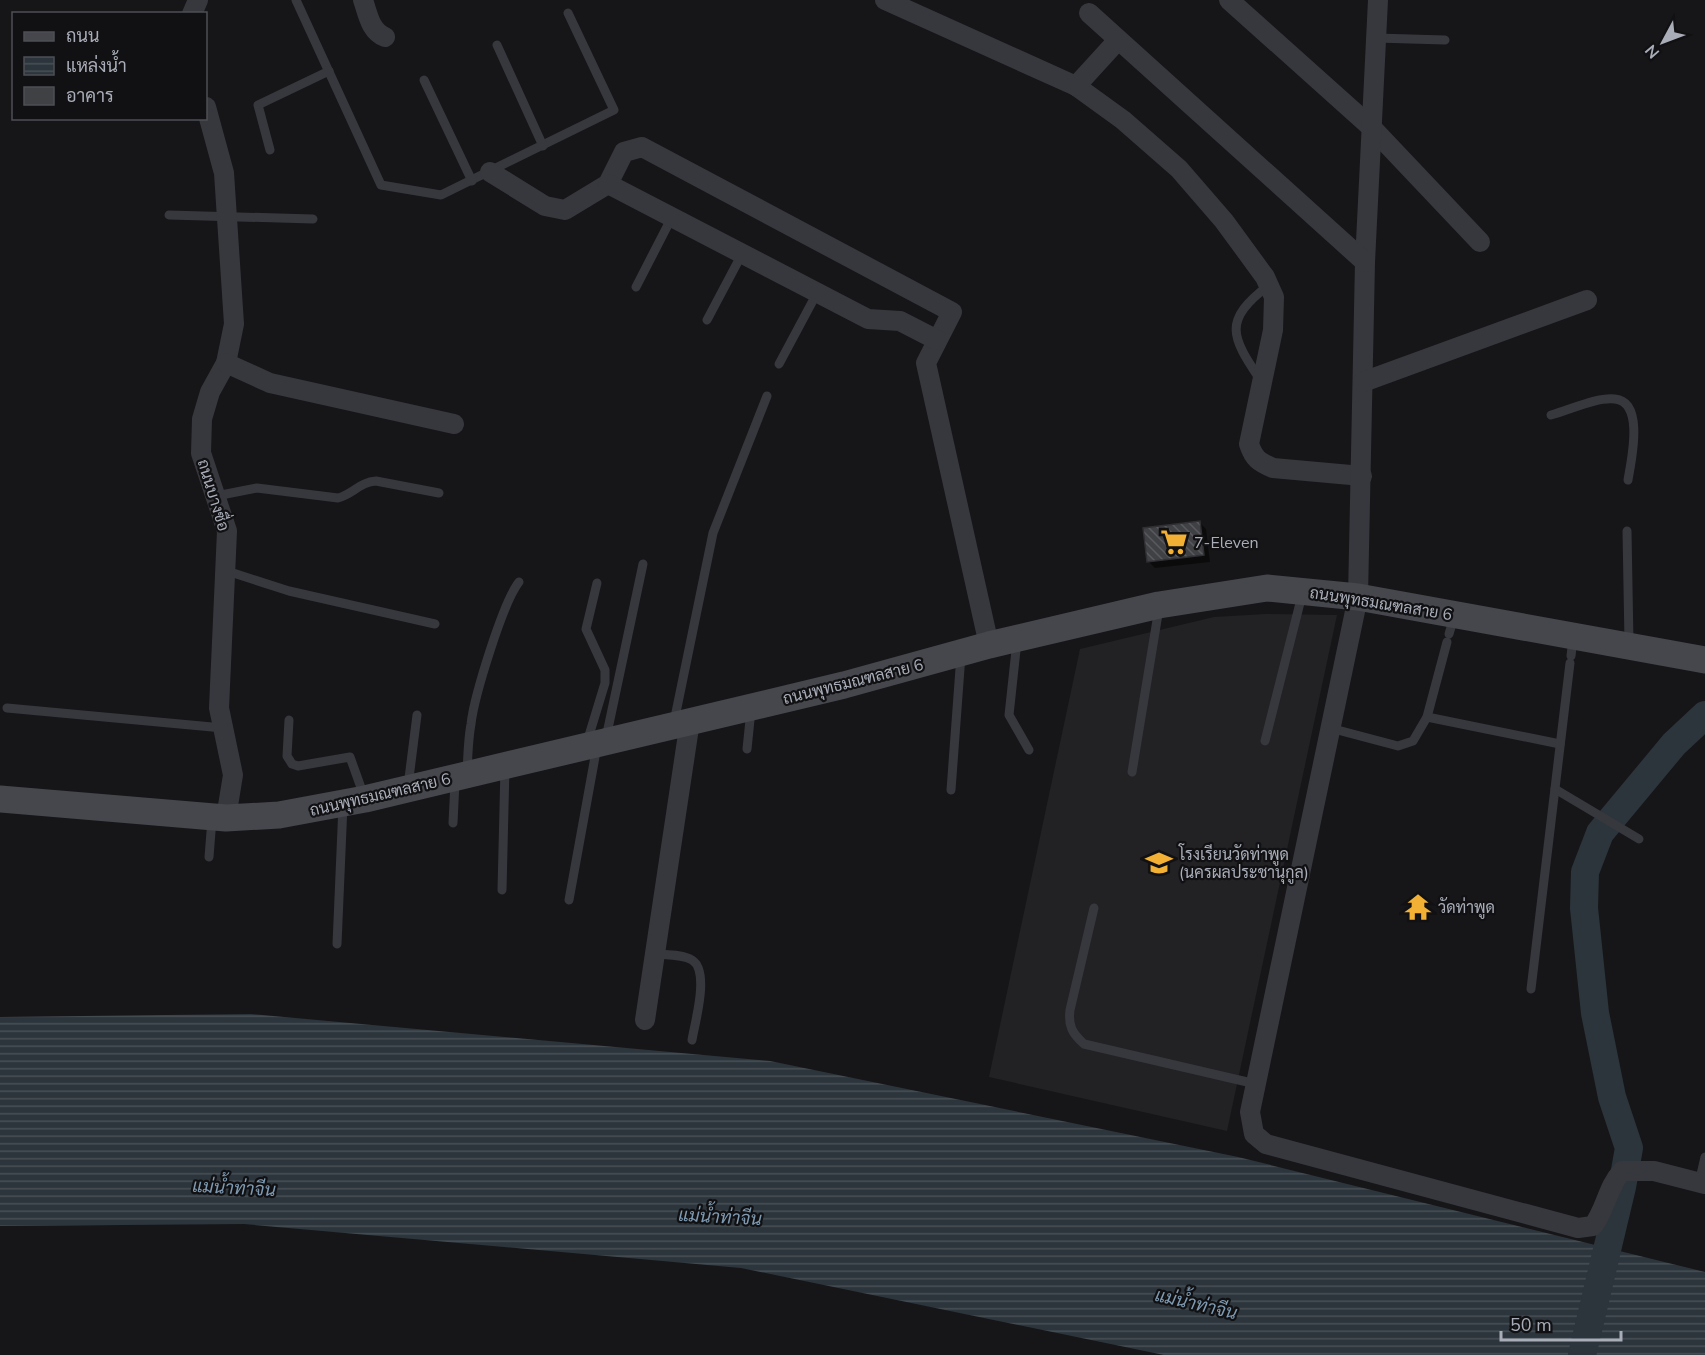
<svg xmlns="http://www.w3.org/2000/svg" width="1705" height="1355" viewBox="0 0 1705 1355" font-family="'Nunito Sans',Sarabun,sans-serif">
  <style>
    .built { fill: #222225 }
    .water { fill: url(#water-rules) }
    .shadow { fill: #0007 }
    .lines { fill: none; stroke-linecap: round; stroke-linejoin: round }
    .river { stroke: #2c353c; stroke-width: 28 }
    .building { fill: url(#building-back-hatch); stroke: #303034; stroke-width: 1.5 }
    .service { stroke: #37383d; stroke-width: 9 }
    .minor { stroke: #37383d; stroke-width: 20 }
    .secondary { stroke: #45474d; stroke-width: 27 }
    .labels { text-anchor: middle; stroke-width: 4.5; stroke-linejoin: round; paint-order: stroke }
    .street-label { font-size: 16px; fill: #a8adb8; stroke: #111113 }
    .poi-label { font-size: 16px; fill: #a8adb8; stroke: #111113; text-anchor: start }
    .water-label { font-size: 18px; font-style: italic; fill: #7f9bb3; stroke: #111113 }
  </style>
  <defs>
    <pattern id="water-rules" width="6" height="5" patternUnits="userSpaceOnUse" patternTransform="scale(1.5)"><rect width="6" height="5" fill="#2c353c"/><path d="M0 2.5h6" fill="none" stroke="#485056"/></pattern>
    <pattern id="building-back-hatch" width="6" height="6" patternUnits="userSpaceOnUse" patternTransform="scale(1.5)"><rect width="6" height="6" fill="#404145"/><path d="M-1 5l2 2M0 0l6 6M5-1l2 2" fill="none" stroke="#595a5e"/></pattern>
  </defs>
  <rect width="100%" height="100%" fill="#161618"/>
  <polygon class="built" points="1266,614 1337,615 1227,1131 989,1077 1080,649 1214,617"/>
  <polygon class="water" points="251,1014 770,1061 1238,1157 1705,1272 1705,1355 1164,1355 741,1268 244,1224 0,1226 0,1017"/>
  <polygon class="shadow" points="1200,523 1206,529 1210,562 1155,568 1149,562"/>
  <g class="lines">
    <polyline class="river" points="1582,1355 1622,1187 1629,1148 1612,1097 1595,1013 1584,908 1585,872 1600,833 1674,744 1705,715"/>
  </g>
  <polygon class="building" points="1200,521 1204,555 1147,562 1143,528"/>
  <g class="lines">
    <g class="service">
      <polyline points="296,0 381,185 441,195 614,110 568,13"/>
      <polyline points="1376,38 1445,40"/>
      <polyline points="497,45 543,146"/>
      <polyline points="424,80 472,181"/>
      <polyline points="270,150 258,105 329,71"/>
      <polyline points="169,215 313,219"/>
      <polyline points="636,287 672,217"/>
      <polyline points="707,320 742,254"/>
      <polyline points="779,364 817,293"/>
      <path d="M1261,381c-30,-45 -39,-60 8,-96"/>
      <path d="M1551,415c19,-5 45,-18 64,-16 30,3 16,62 13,81"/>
      <path d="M216,496l41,-8 81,10c15,-4 22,-16 38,-17l63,12"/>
      <polyline points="1627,531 1629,643"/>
      <polyline points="227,571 289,591 435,624"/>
      <polyline points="1449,634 1454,617"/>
      <polyline points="1017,641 1009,715 1029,750"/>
      <polyline points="1571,656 1573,638"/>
      <polyline points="7,708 223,728"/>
      <polyline points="1427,717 1560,744"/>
      <polyline points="289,720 287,756 292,764 298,766 350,757 364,796"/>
      <polyline points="674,722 713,533 767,396"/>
      <polyline points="1330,728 1398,746 1413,741 1427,717 1447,642"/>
      <polyline points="606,738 643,564"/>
      <polyline points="1265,741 1302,595"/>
      <polyline points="587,742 605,683 605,670 586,629 597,583"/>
      <polyline points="747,749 751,710"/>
      <path d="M467,771c1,-15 1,-31 4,-47 3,-27 32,-122 48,-142"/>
      <polyline points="1132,772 1159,608"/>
      <polyline points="408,786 417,715"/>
      <polyline points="1555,789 1639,839"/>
      <polyline points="951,790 961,655"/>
      <polyline points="453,823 455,782"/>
      <polyline points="209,857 212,819"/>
      <polyline points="502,890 505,767"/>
      <polyline points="569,900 597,746"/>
      <path d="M1094,908l-24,102c-2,16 2,23 14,34l172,40"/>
      <polyline points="337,944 343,805"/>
      <path d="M655,954c11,1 27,0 37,6 18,11 3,62 0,80"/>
      <polyline points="1531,989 1570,663"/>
      <polyline points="1699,1183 1705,1157"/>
    </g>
    <g class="minor">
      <path d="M363,0c5,14 7,31 22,37"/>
      <path d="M885,0l191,86 47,34 56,49 45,52 41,56 9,20 -1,33 -24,114c5,15 10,18 24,24l89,8"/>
      <polyline points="1229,0 1372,128 1480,242"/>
      <path d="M1378,0l-13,262 -7,335 -108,515 4,22 12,10 312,84 15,-2c13,-17 14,-38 29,-55h32l51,13"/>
      <polyline points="1089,13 1365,262"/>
      <polyline points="192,14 198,0"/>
      <polyline points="1076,86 1118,40"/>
      <polyline points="206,107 224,173 234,324 226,363 210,392 202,419 201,453 227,531 219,708 233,775 226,818"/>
      <polyline points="490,172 545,206 565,210 608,184 624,152 642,147 952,312 926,363 989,645"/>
      <polyline points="608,184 868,319 900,321 937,340"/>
      <polyline points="226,363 270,383 454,424"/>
      <polyline points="1363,382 1587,300"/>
      <polyline points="645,1020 690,721"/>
    </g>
    <polyline class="secondary" points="0,799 226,818 279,815 365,799 844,685 989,645 1159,605 1267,588 1358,597 1705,660"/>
  </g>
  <defs>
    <symbol id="supermarket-bare" viewBox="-9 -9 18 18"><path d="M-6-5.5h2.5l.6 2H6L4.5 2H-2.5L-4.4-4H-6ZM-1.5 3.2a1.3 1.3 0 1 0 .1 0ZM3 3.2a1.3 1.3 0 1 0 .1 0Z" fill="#f2b134" stroke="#111113" stroke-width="2.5" paint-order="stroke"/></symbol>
    <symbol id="school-bare" viewBox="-9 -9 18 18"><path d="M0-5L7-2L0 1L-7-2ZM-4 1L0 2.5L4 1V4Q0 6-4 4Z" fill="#f2b134" stroke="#111113" stroke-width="2.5" paint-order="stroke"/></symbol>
    <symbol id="temple-bare" viewBox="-9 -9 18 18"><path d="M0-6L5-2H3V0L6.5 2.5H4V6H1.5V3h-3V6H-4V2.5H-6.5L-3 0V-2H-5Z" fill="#f2b134" stroke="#111113" stroke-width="2.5" paint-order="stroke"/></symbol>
  </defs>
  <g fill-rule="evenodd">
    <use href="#supermarket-bare" x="1155" y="523" width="38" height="38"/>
    <use href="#school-bare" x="1140" y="844" width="38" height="38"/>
    <use href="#temple-bare" x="1399" y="888" width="38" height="38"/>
  </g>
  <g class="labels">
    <g class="street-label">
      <text transform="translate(214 495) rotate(73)" y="6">ถนนบางซื่อ</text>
      <text transform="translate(1381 603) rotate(9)" y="6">ถนนพุทธมณฑลสาย 6</text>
      <text transform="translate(853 681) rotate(-14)" y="6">ถนนพุทธมณฑลสาย 6</text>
      <text transform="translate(380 794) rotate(-13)" y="6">ถนนพุทธมณฑลสาย 6</text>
    </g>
    <g class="poi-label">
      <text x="1194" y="548">7-Eleven</text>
      <text x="1179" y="860">โรงเรียนวัดท่าพูด<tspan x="1179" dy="18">(นครผลประชานุกูล)</tspan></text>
      <text x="1438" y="913">วัดท่าพูด</text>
    </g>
    <g class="water-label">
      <text transform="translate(234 1188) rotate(3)" y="6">แม่น้ำท่าจีน</text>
      <text transform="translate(720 1217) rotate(3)" y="6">แม่น้ำท่าจีน</text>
      <text transform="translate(1196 1304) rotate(13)" y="6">แม่น้ำท่าจีน</text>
    </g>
  </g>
  <rect x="12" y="12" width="195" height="108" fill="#111113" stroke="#4d4f55" stroke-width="1.5"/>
  <rect x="24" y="32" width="30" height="9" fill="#45474d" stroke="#4d4f55" stroke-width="1.5"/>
  <text x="66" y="42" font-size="18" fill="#a8adb8">ถนน</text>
  <rect x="24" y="57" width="30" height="18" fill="url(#water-rules)" stroke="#4d4f55" stroke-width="1.5"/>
  <text x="66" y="72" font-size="18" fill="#a8adb8">แหล่งน้ำ</text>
  <rect x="24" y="87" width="30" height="18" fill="#404145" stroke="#4d4f55" stroke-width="1.5"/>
  <text x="66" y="102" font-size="18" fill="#a8adb8">อาคาร</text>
  <g transform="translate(1663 42) rotate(229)" stroke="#111113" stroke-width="4.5" paint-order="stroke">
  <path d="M0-4.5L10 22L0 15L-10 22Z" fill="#a8adb8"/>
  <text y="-9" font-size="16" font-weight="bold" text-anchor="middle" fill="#a8adb8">N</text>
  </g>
  <path d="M1501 1331v9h120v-9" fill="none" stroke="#a8adb8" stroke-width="3"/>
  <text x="1510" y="1331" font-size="18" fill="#a8adb8" stroke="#111113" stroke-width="4.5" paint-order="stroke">50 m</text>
</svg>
